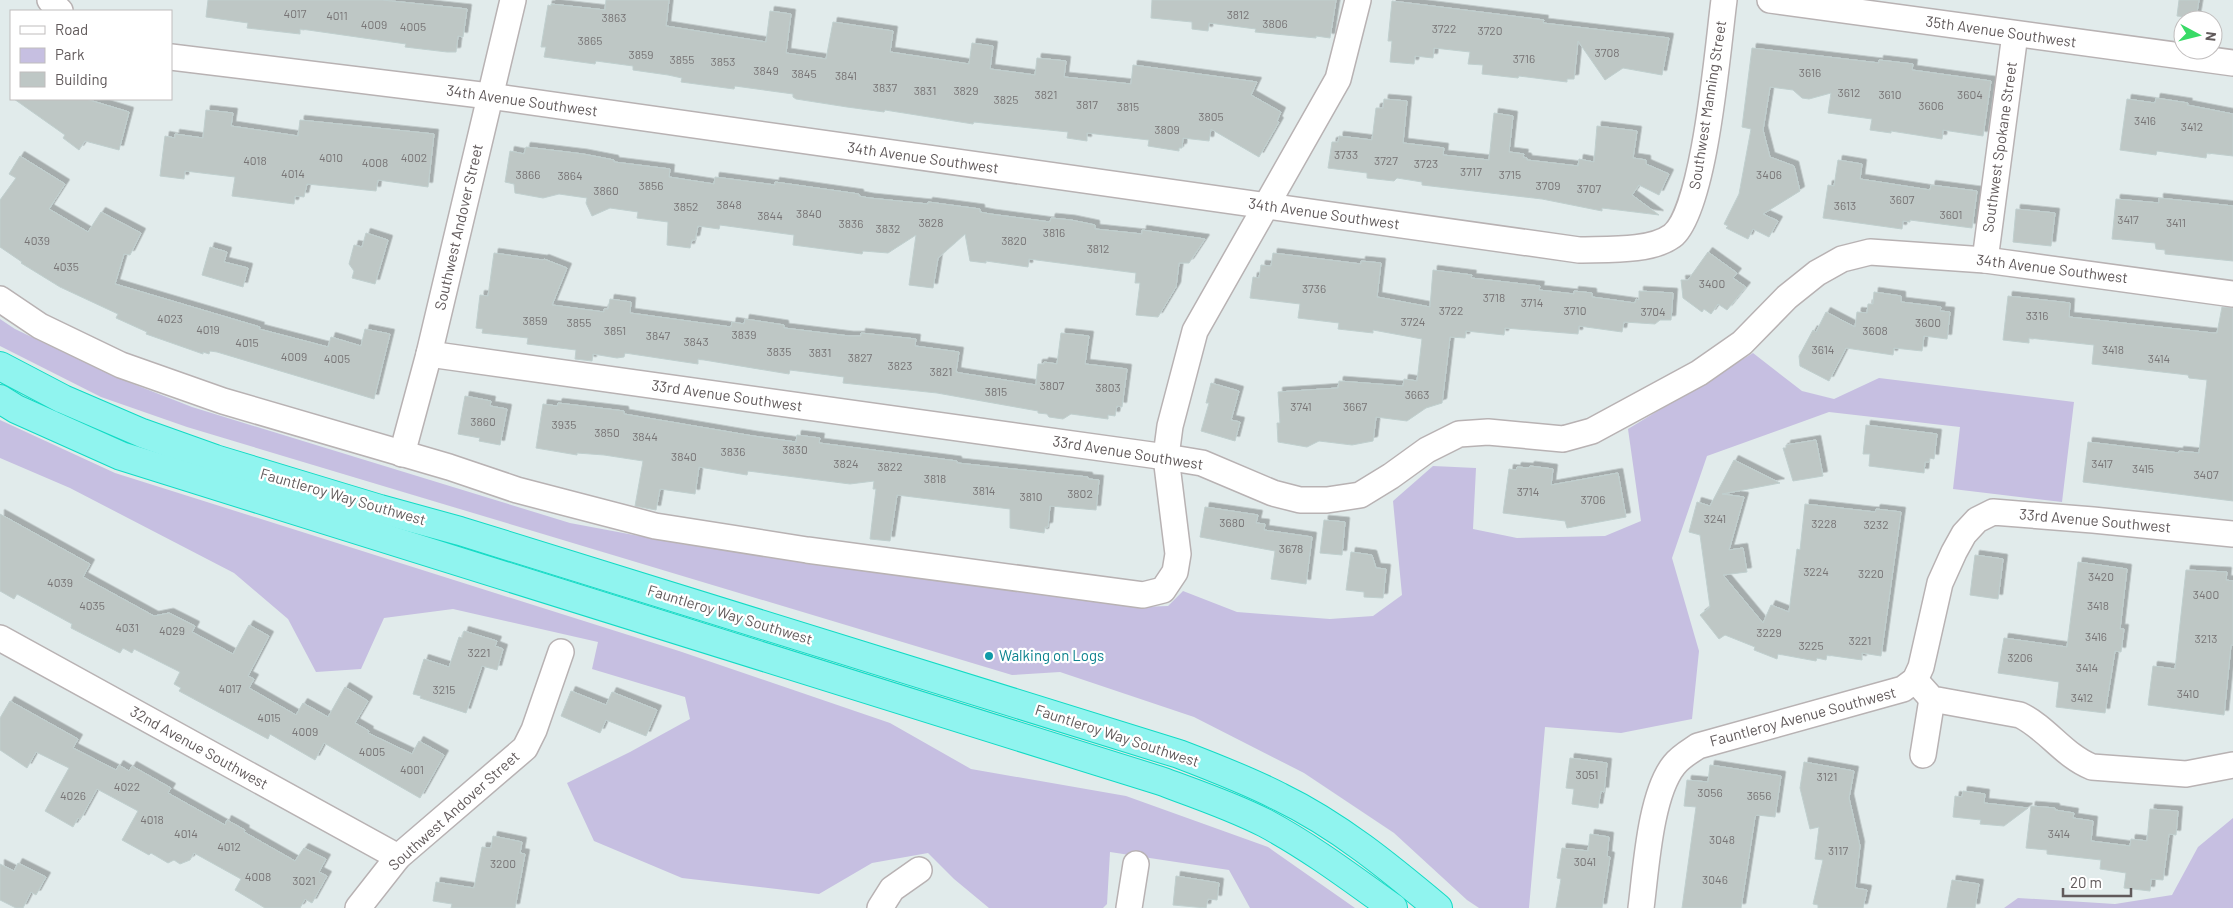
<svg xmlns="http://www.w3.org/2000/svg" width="2233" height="908" viewBox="0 0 2233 908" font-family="Barlow,sans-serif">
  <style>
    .green { fill: #c6bfe1 }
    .building { fill: #bec7c5; stroke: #c0cfce; filter: url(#shadow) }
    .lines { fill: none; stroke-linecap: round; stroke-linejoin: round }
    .minor-casing { stroke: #b8b2b3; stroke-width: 28 }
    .highway-casing { stroke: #12dbc5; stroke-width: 30 }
    .minor { stroke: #fff; stroke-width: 25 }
    .highway { stroke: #90f4ef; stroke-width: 28 }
    .culture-dot { fill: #0f9aa8; stroke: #fff; stroke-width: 2 }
    .labels { text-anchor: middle; stroke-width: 4.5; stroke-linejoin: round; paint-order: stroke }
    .number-label { font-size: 12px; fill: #787576 }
    .street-label { font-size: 15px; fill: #615a5b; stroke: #fff }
    .culture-label { font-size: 15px; fill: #0d838f; stroke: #fff; text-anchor: start }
  </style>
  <defs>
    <filter id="shadow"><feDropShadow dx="4.5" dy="-4.5" stdDeviation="0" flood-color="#0004"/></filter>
  </defs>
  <rect width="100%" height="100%" fill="#e1ebeb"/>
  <g class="green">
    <polygon points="0,319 15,329 113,376 192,407 570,523 682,544 1140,607 1168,606 1183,591 1237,612 1330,619 1373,616 1402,595 1393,501 1433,466 1476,468 1473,529 1517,538 1605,536 1641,521 1628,429 1753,353 1802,391 1834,399 1879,378 2074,402 2062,502 1953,489 1960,427 1829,412 1707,456 1672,558 1699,651 1692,719 1621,733 1545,727 1529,908 1479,908 1467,900 1394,833 1304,773 1194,717 1060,672 1012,675 187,427 101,397 4,348 0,346"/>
    <polygon points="0,420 115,473 679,651 890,723 971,769 1126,796 1268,847 1355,908 1250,908 1229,870 1110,852 1107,904 1103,908 989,908 954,879 928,853 872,863 819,894 682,878 594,841 567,783 630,752 690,719 685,697 592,669 598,642 453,609 384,618 361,669 316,672 288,619 234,573 70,488 0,458"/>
    <polygon points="2233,818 2233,908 2004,908 2018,898 2115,904 2172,895 2198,847"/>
  </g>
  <g class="building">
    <polygon points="208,0 382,0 467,9 463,37 458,36 456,52 447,52 405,47 406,44 308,30 300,29 300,34 247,28 248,23 206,17"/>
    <polygon points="606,0 669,0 666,26 766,42 770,11 791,14 786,53 826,59 833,22 893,31 890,52 969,64 972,43 993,46 990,69 1035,75 1037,58 1066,61 1064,77 1131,84 1133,65 1257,82 1251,95 1281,112 1277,121 1279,122 1259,157 1211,129 1209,141 1183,138 1182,148 1179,148 1179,151 1148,146 1149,140 1087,133 1087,141 1067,138 1068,132 974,122 973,124 885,110 884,112 847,107 796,99 793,97 793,94 735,86 734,89 681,82 682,78 668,75 633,70 633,66 596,61 595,64 544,57 546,47 541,47 548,5 551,6 551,4 605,10"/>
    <polygon points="1152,0 1336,0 1330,38 1316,36 1316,38 1255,32 1256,29 1209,23 1208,31 1192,29 1192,22 1151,18"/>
    <polygon points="2179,0 2199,0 2196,18 2177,16"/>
    <polygon points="1392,1 1544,20 1543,23 1669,38 1662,75 1623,68 1605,80 1578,41 1574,79 1567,79 1567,82 1519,76 1518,78 1482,74 1483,65 1468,64 1470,52 1434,48 1433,58 1415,56 1414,64 1390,62 1392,41 1388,41"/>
    <polygon points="1752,48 1879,63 1879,60 1913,64 1912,70 1991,81 1983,136 1943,130 1942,139 1891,131 1891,133 1870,130 1872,119 1828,113 1831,93 1809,99 1802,98 1793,90 1770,87 1763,130 1770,157 1794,166 1800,191 1763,214 1778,221 1769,237 1753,229 1748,239 1726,228 1728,226 1724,224 1739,194 1751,129 1742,127"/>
    <polygon points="2156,98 2188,103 2187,105 2233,114 2233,156 2207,153 2206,158 2157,151 2156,155 2120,150 2127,99 2155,103"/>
    <polygon points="14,99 86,99 129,112 119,150 85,141 79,150 63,138 65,135"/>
    <polygon points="1384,99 1407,101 1403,143 1444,148 1443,155 1489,160 1494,113 1513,116 1509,152 1524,154 1523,157 1527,158 1527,160 1578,166 1579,159 1594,162 1597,126 1637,131 1633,158 1646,160 1646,164 1669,174 1659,195 1639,185 1632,195 1659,215 1602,208 1602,211 1542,199 1422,185 1422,182 1397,178 1394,181 1367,178 1367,173 1328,168 1332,142 1338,142 1339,136 1372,140 1376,108 1383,108"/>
    <polygon points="206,110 233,113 231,126 298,136 300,120 434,134 428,187 378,180 376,191 307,184 304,197 295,196 294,204 232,196 235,177 185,171 184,179 160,176 165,136 175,138 175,134 203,138"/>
    <polygon points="526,147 583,154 614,160 614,162 670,169 669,177 714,184 715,177 775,185 775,182 859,194 859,196 869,198 918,203 928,204 928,202 980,209 980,212 990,214 1050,222 1051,218 1071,220 1095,225 1095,229 1142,234 1142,230 1205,239 1189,263 1179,263 1176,287 1158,317 1136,315 1140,283 1135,283 1136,273 1029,259 1028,267 986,261 986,263 970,261 965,234 938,258 933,288 909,285 916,235 888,253 863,251 862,254 793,245 794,235 720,225 719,229 698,226 695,240 692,240 690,248 667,245 668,222 637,218 638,212 610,208 592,216 586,203 587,198 559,194 543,198 515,193 514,184 505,182 510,151 524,154"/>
    <polygon points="20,156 65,184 49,209 88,232 101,212 141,233 130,255 124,254 115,284 260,327 259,329 328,347 331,337 361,346 365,329 390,334 374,399 217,352 210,351 209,354 203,352 203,354 146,334 147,332 116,318 118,314 60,287 21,263 22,262 0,247 0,200 16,178 9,174"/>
    <polygon points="1838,160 1862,164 1860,179 1930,190 1931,185 1977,191 1972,228 1910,220 1910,222 1903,221 1902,229 1823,218 1828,185 1834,186"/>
    <polygon points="2159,198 2233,206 2233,261 2165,254 2165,250 2156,249 2155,243 2112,239 2116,199 2159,203"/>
    <polygon points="2016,209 2055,213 2051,246 2013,242"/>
    <polygon points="366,233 388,240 375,284 352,278 354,271 349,264 354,245 362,247"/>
    <polygon points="210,247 227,252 224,262 248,268 243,287 202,275"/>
    <polygon points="1708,252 1737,273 1733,278 1746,287 1727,310 1718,304 1711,314 1704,309 1702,312 1683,298 1681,280 1688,280"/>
    <polygon points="494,253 543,260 544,259 567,268 552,305 604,312 604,309 608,309 610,299 631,302 630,313 731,327 732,322 744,324 745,319 784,325 784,328 849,336 861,336 861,333 916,339 915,346 959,352 956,372 960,373 1036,385 1038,364 1044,364 1044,362 1057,364 1061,333 1089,336 1085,364 1127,369 1122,407 1117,406 1115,416 1108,415 1108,419 1071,414 1063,419 1049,417 1047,414 1038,413 1038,411 937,393 843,383 844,377 790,370 789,374 698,359 698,364 625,353 624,357 617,358 593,354 592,361 575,359 576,350 527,344 528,338 482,333 483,329 476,328 480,295 488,296"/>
    <polygon points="1273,253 1361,264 1361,261 1381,263 1377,297 1430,307 1433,270 1472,275 1471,278 1540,286 1539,290 1574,294 1574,291 1592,293 1592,297 1635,303 1636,299 1639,300 1639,291 1673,293 1671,320 1660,320 1655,324 1624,322 1622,332 1579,326 1578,334 1505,328 1504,335 1466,331 1465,338 1450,337 1442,403 1426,408 1407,421 1376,417 1373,441 1352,445 1319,441 1307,447 1278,442 1277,423 1280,423 1278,392 1338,388 1339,381 1403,386 1404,379 1417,381 1422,339 1373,330 1373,333 1338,329 1339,323 1298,318 1300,304 1250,298 1253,277 1259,278 1261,265 1271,266"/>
    <polygon points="1874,292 1901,296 1901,302 1941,307 1940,311 1950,312 1947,339 1924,336 1922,351 1894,348 1893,355 1846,348 1829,381 1800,366 1799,356 1813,330 1816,332 1826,312 1855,327 1857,312 1867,313 1868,304 1873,304"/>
    <polygon points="2008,296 2070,303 2069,317 2213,333 2217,333 2222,307 2233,308 2233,501 2083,482 2088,442 2179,453 2179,451 2199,453 2207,380 2189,378 2188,375 2092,364 2094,345 2029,338 2029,343 2003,340"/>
    <polygon points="1211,383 1239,391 1231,420 1240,422 1235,441 1201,431 1209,403 1206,403"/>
    <polygon points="465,396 491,401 490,406 507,409 500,445 479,441 480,438 458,434"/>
    <polygon points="558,403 624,411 624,414 753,436 796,442 797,435 820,438 819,443 957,461 957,463 1088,477 1088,479 1099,480 1096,510 1050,506 1048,527 1045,527 1044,533 1010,528 1010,509 897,495 890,541 870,539 876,489 873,489 874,481 850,484 748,471 747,475 699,467 695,494 660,489 656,510 635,506 643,461 604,455 577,453 577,455 536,448 543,404 557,406"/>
    <polygon points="1866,425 1937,434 1934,459 1930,458 1929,462 1925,462 1924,473 1869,466 1870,454 1863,454"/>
    <polygon points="1816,440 1823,476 1793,481 1783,448 1786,448 1786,445"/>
    <polygon points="1734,460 1780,483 1722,494 1744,497 1729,550 1743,548 1747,572 1723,575 1763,623 1771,605 1789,612 1797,549 1800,550 1805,504 1875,512 1876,509 1901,512 1881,656 1862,653 1862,660 1827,655 1826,660 1817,658 1816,661 1778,654 1777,659 1754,650 1755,647 1725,635 1719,639 1700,615 1710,607 1700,535 1689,532 1697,502 1710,506"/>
    <polygon points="1530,466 1553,469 1551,485 1618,473 1626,517 1567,528 1565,521 1503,513 1509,469 1516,470 1517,467 1529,468"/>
    <polygon points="1205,507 1258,515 1256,523 1265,524 1264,530 1312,537 1306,584 1271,579 1275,551 1200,537"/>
    <polygon points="0,514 90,564 83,577 154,616 169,613 195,626 192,632 233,654 249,625 269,636 248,676 254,679 249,688 296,715 303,703 328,717 345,687 368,701 355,723 369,731 368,733 412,754 419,741 444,755 420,798 324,743 315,760 270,734 268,739 179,691 181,688 174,684 180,672 134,649 132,653 123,648 120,653 71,628 72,624 17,594 14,599 0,591"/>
    <polygon points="1324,520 1345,522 1342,555 1320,553"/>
    <polygon points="1351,552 1372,555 1376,568 1386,569 1383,598 1364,597 1364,592 1346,590"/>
    <polygon points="1975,555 2003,559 1998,599 1970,595"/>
    <polygon points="2078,562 2127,569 2120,629 2124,629 2121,652 2115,651 2105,713 2056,707 2059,682 1998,673 2004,638 2067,647"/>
    <polygon points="2186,570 2227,572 2226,580 2233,581 2233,645 2231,645 2224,715 2148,705 2153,666 2175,669"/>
    <polygon points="464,631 497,641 495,646 503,649 497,670 482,666 466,713 420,698 421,696 413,694 424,659 449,667 459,637 462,638"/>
    <polygon points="571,691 606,705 612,692 657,710 646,736 606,720 600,733 561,716"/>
    <polygon points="10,701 78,739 73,748 116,770 119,765 129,771 132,766 171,788 168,793 225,825 227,820 245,830 244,832 295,861 304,848 326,859 319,872 327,876 312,903 305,899 300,908 265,908 235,890 241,879 194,853 190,860 180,864 174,860 168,863 151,853 149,855 122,840 138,811 97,789 80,820 78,818 73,827 45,811 69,768 36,752 27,768 0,750 0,718"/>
    <polygon points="1570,758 1607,763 1604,792 1601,791 1598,808 1572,804 1574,789 1566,788"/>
    <polygon points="1804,762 1854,771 1849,798 1860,846 1855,888 1867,890 1863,908 1818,908 1818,905 1813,904 1823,860 1815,859 1819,827 1810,829 1800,788"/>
    <polygon points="1710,765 1781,776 1775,817 1757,815 1755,817 1741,908 1682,908 1696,807 1684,806 1687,780 1708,782"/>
    <polygon points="1963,791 1985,794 1984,803 2028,808 2004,826 1980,824 1981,820 1953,817 1955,796 1962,797"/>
    <polygon points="2031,806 2055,808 2055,810 2074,813 2073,818 2093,821 2091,841 2130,846 2131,839 2147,841 2150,809 2178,811 2176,835 2169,834 2163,880 2151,879 2150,891 2124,888 2126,873 2100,869 2101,860 2047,854 2047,850 2026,848"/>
    <polygon points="1590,834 1609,837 1607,856 1610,857 1602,908 1556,908 1561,879 1557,878 1562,848 1588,851"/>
    <polygon points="493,836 522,842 520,853 525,854 515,908 451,908 452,904 433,901 436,882 474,888 482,847 491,848"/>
    <polygon points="18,863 46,877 36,895 31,892 23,908 16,908 0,900 0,864 14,871"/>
    <polygon points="1176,876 1219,883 1217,900 1208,899 1206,908 1173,905"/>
    <polygon points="1952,880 1979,884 1975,908 1947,908"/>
  </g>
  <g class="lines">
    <defs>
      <g id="minor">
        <polyline points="50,0 60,11"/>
        <polyline points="1770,0 2233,63"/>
        <path d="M171,57l318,39 1090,154c27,-1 71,2 93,-14 33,-25 46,-191 52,-236"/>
        <polyline points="1985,260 2015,34"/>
        <polyline points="0,299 40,326 121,365 223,401 449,467 517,490 655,526 807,550 1143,595 1163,590 1175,572 1178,554 1166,457 1168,441 1170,426 1195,331 1338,79 1358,0"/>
        <polyline points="429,354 1166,457 1202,463 1273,493 1300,500 1327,500 1360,495 1391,476 1427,450 1459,434 1488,432 1563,439 1592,431 1699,373 1742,343 1787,297 1817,273 1842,259 1870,252 1985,260 2233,294"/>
        <polyline points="402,454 429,354 513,0"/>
        <polyline points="0,638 398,857"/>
        <path d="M1915,680l17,19 88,16c27,13 44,41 72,52l94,7 47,-9"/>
        <polyline points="1923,755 1932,699"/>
        <polyline points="358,908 398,857 525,748 534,730 561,652"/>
        <polyline points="880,908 892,889 919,870"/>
        <polyline points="1129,908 1136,864"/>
        <path d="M1641,908c5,-38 9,-113 33,-143 6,-8 15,-13 24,-19l205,-57 12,-9 6,-13 19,-84 14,-31 10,-18 13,-14 16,-8 100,8 140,14"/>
      </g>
      <g id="highway">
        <path d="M0,366l63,33 79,34 73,26 165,50 80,22 719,223c34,13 68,26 101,43 58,28 109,70 158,111"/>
        <path d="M0,399l16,10 105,47 1040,325c35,13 71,25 104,42 45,24 86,55 128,85"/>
      </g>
    </defs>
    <use href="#minor" class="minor-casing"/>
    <use href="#highway" class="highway-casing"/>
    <use href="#minor" class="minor"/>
    <use href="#highway" class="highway"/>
  </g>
  <circle class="culture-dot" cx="989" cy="656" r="5"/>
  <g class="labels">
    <g class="number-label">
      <text x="295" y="18">4017</text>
      <text x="1238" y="19">3812</text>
      <text x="337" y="20">4011</text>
      <text x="614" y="22">3863</text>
      <text x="1275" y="28">3806</text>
      <text x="374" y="29">4009</text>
      <text x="413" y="31">4005</text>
      <text x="1444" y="33">3722</text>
      <text x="1490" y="35">3720</text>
      <text x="590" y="45">3865</text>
      <text x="1607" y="57">3708</text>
      <text x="641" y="59">3859</text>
      <text x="1524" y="63">3716</text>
      <text x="682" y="64">3855</text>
      <text x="723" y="66">3853</text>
      <text x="766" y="75">3849</text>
      <text x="1810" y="77">3616</text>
      <text x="804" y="78">3845</text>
      <text x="846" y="80">3841</text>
      <text x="885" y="92">3837</text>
      <text x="925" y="95">3831</text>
      <text x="966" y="95">3829</text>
      <text x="1849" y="97">3612</text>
      <text x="1046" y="99">3821</text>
      <text x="1890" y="99">3610</text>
      <text x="1970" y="99">3604</text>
      <text x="1006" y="104">3825</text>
      <text x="1087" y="109">3817</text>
      <text x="1931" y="110">3606</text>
      <text x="1128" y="111">3815</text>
      <text x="1211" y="121">3805</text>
      <text x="2145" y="125">3416</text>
      <text x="2192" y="131">3412</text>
      <text x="1167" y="134">3809</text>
      <text x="1346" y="159">3733</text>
      <text x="331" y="162">4010</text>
      <text x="414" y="162">4002</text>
      <text x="255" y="165">4018</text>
      <text x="1386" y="165">3727</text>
      <text x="375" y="167">4008</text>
      <text x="1426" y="168">3723</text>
      <text x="1471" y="176">3717</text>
      <text x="293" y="178">4014</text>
      <text x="528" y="179">3866</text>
      <text x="1510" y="179">3715</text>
      <text x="1769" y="179">3406</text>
      <text x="570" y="180">3864</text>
      <text x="651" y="190">3856</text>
      <text x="1548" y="190">3709</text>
      <text x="1589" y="193">3707</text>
      <text x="606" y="195">3860</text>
      <text x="1902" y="204">3607</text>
      <text x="729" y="209">3848</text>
      <text x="1845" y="210">3613</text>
      <text x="686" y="211">3852</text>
      <text x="809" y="218">3840</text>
      <text x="1951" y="219">3601</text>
      <text x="770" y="220">3844</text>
      <text x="2128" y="224">3417</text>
      <text x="931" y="227">3828</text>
      <text x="2176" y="227">3411</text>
      <text x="851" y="228">3836</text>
      <text x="888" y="233">3832</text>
      <text x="1054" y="237">3816</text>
      <text x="37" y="245">4039</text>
      <text x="1014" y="245">3820</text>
      <text x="1098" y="253">3812</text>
      <text x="66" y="271">4035</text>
      <text x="1712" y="288">3400</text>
      <text x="1314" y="293">3736</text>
      <text x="1494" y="302">3718</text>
      <text x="1532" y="307">3714</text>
      <text x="1451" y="315">3722</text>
      <text x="1575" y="315">3710</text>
      <text x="1653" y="316">3704</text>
      <text x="2037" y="320">3316</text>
      <text x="170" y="323">4023</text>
      <text x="535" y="325">3859</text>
      <text x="1413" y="326">3724</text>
      <text x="579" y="327">3855</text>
      <text x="1928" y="327">3600</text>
      <text x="208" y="334">4019</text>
      <text x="615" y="335">3851</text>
      <text x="1875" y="335">3608</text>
      <text x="744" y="339">3839</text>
      <text x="658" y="340">3847</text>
      <text x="696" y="346">3843</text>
      <text x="247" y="347">4015</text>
      <text x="1823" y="354">3614</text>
      <text x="2113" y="354">3418</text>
      <text x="779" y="356">3835</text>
      <text x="820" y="357">3831</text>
      <text x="294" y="361">4009</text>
      <text x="860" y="362">3827</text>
      <text x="337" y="363">4005</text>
      <text x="2159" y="363">3414</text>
      <text x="900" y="370">3823</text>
      <text x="941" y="376">3821</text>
      <text x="1052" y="390">3807</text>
      <text x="1108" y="392">3803</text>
      <text x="996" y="396">3815</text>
      <text x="1417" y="399">3663</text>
      <text x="1301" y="411">3741</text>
      <text x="1355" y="411">3667</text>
      <text x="483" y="426">3860</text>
      <text x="564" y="429">3935</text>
      <text x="607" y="437">3850</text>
      <text x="645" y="441">3844</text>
      <text x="795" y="454">3830</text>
      <text x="733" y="456">3836</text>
      <text x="684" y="461">3840</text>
      <text x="846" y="468">3824</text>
      <text x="2102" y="468">3417</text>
      <text x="890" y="471">3822</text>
      <text x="2143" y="473">3415</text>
      <text x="2206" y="479">3407</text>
      <text x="935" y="483">3818</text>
      <text x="984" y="495">3814</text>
      <text x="1528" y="496">3714</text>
      <text x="1080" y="498">3802</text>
      <text x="1031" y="501">3810</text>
      <text x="1593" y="504">3706</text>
      <text x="1715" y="523">3241</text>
      <text x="1232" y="527">3680</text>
      <text x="1824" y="528">3228</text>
      <text x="1876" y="529">3232</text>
      <text x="1291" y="553">3678</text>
      <text x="1816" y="576">3224</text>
      <text x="1871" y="578">3220</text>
      <text x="2101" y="581">3420</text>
      <text x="60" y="587">4039</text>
      <text x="2206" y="599">3400</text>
      <text x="92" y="610">4035</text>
      <text x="2098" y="610">3418</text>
      <text x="127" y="632">4031</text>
      <text x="172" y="635">4029</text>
      <text x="1769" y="637">3229</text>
      <text x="2096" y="641">3416</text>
      <text x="2206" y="643">3213</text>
      <text x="1860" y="645">3221</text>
      <text x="1811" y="650">3225</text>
      <text x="479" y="657">3221</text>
      <text x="2020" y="662">3206</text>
      <text x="2087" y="672">3414</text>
      <text x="230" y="693">4017</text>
      <text x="444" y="694">3215</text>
      <text x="2188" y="698">3410</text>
      <text x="2082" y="702">3412</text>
      <text x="269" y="722">4015</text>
      <text x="305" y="736">4009</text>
      <text x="372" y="756">4005</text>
      <text x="412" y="774">4001</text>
      <text x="1587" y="779">3051</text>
      <text x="1827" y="781">3121</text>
      <text x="127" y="791">4022</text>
      <text x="1710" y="797">3056</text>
      <text x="73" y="800">4026</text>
      <text x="1759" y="800">3656</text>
      <text x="152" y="824">4018</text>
      <text x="186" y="838">4014</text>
      <text x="2059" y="838">3414</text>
      <text x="1722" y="844">3048</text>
      <text x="229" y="851">4012</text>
      <text x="1838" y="855">3117</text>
      <text x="1585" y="866">3041</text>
      <text x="503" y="868">3200</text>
      <text x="258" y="881">4008</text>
      <text x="1715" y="884">3046</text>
      <text x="304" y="885">3021</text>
    </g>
    <g class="street-label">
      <text transform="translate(2001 32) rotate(8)" y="5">35th Avenue Southwest</text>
      <text transform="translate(522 101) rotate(8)" y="5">34th Avenue Southwest</text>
      <text transform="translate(1708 105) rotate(-81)" y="5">Southwest Manning Street</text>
      <text transform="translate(2000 147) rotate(-82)" y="5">Southwest Spokane Street</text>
      <text transform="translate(923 158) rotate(8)" y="5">34th Avenue Southwest</text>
      <text transform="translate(1324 214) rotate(8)" y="5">34th Avenue Southwest</text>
      <text transform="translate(459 227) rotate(-77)" y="5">Southwest Andover Street</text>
      <text transform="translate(2052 269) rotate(7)" y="5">34th Avenue Southwest</text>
      <text transform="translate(727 396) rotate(8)" y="5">33rd Avenue Southwest</text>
      <text transform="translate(1128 453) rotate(9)" y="5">33rd Avenue Southwest</text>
      <text transform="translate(343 497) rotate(16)" y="5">Fauntleroy Way Southwest</text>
      <text transform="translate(2095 521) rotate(5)" y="5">33rd Avenue Southwest</text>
      <text transform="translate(730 615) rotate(17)" y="5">Fauntleroy Way Southwest</text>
      <text transform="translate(1803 717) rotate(-15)" y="5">Fauntleroy Avenue Southwest</text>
      <text transform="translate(1117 736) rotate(18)" y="5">Fauntleroy Way Southwest</text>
      <text transform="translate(199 748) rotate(29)" y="5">32nd Avenue Southwest</text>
      <text transform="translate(454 811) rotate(-42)" y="5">Southwest Andover Street</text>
    </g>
    <g class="culture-label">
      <text x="999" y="661">Walking on Logs</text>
    </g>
  </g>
  <rect x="10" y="10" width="162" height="90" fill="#ffffff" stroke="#c0bdbd"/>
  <rect x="20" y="26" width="25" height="8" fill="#ffffff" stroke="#c0bdbd"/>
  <text x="55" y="35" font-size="15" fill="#615a5b">Road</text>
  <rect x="20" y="48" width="25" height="15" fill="#c6bfe1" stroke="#c0bdbd"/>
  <text x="55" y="60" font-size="15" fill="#615a5b">Park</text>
  <rect x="20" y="72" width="25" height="15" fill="#bec7c5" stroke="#c0bdbd"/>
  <text x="55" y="85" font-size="15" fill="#615a5b">Building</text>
  <g transform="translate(2198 35) rotate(97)"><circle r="24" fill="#ffffff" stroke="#c0bdbd"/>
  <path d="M0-4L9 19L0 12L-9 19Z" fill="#38da66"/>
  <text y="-8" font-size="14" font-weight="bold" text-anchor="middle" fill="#615a5b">N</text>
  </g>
  <path d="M2063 888v8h68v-8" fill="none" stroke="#615a5b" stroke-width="2.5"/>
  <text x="2070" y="888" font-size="15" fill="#615a5b" stroke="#ffffff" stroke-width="4" paint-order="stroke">20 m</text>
</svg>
